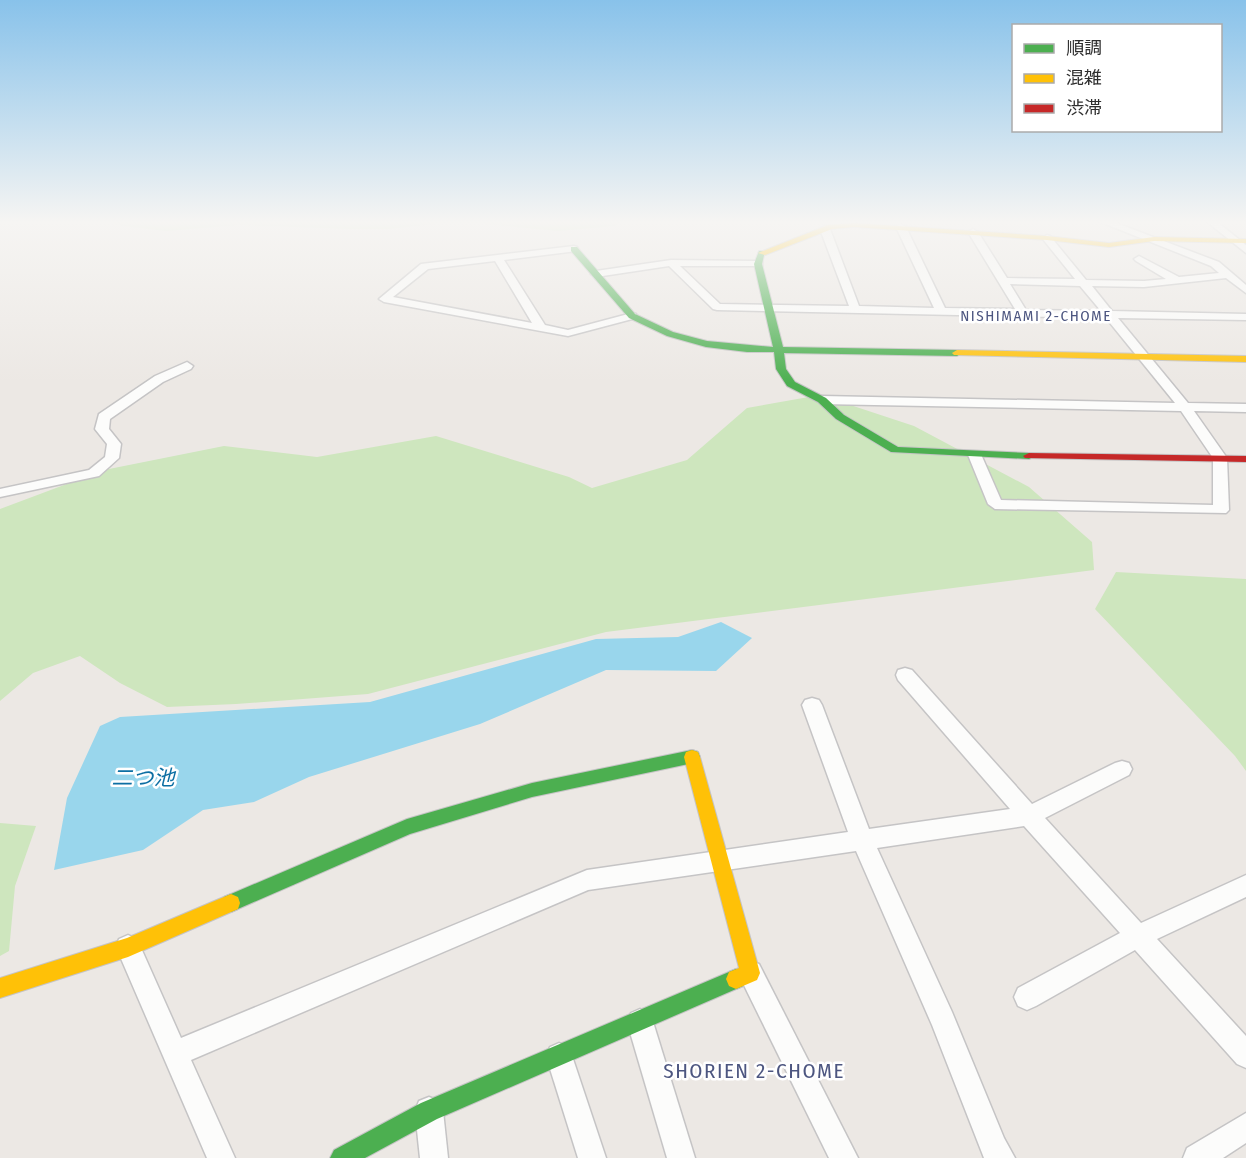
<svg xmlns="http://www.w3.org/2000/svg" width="1246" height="1158" viewBox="0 0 1246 1158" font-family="'Fira Sans Condensed','Noto Sans JP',sans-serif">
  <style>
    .green { fill: #cee6be }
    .water { fill: #99d6ec }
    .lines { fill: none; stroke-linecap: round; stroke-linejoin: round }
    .street-casing { stroke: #c5c4c5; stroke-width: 3 }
    .fast-casing { stroke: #c5c4c5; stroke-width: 2 }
    .slow-casing { stroke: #c5c4c5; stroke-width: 2 }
    .jam-casing { stroke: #c5c4c5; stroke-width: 2 }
    .street { fill: #fcfcfb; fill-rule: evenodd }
    .fast { fill: #4caf50; fill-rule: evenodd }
    .slow { fill: #ffc107; fill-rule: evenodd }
    .jam { fill: #c62828; fill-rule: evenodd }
    .labels { text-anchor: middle; stroke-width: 5; stroke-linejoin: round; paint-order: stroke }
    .far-neighbourhood-label { font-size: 15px; letter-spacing: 1.5px; fill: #4d5680; stroke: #fff }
    .near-water-label { font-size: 21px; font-style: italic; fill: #0d6fa3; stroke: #fff }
    .near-neighbourhood-label { font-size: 21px; letter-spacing: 1.5px; fill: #4d5680; stroke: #fff }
  </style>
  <rect width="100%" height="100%" fill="#ece8e4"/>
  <g class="green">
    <polygon points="105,221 623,221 615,226 558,231 475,223 442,223 389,229 350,229 239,225 166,231 123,226"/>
    <polygon points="820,395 914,426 1029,487 1092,542 1094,570 606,632 368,694 236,704 167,707 120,683 80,656 33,673 0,701 0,509 104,470 224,446 317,457 436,436 569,477 592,488 687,460 747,408"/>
    <polygon points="1116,572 1246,579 1246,771 1235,756 1095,609"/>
    <polygon points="0,823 36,826 15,886 9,951 0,956"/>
  </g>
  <polygon class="water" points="721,622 752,638 716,671 606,670 480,724 309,777 254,802 203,810 143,850 54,870 67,798 100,726 120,717 370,702 596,639 678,637"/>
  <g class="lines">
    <defs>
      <g id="street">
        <path d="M1098,221h13l108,41 27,23v8l-20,-15 -82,9 -52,-1 20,25 134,3v6l-128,-2 70,85 58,1v8l-52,-1 33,47 2,52 -3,3 -231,-4 -7,-5 -20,-49 2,-3h10l21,48 212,5v-47l-32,-47 -359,-7 -6,-4 6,-4 353,7 -69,-85 -389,-8 -4,-1 -44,-43 -73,11 -5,-3 5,-3 75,-11 87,1 4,1v4h-82l40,38 129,2 -29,-77 5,-3 5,3 29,77 75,2 -38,-81 5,-3 5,3 39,81 70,1 -47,-77 5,-3 5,3 29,46 68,1 -33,-41 5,-3 3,1 36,44 58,1 22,-2 -30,-18 -2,-2 5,-3 40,21 40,-4 -8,-7zM1010,284l70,2 21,25 -75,-1z"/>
        <polygon points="1206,221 1216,221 1246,245 1246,253"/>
        <path d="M574,246l3,1v4l-73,9 41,65 23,5 64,-17 4,1v4l-68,18 -184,-34 -5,-3 42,-35zM495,261l37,62 -139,-26 35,-28z"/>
        <polygon points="187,362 193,366 191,369 163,382 110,419 109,429 121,444 119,458 99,476 0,497 0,489 89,470 105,457 107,444 95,429 99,414 155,376"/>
        <polygon points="905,668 912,670 1032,804 1115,763 1122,761 1129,763 1132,769 1129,775 1045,818 1141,923 1246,875 1246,897 1157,939 1246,1036 1246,1068 1237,1064 1135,950 1036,1006 1027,1010 1018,1006 1014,997 1018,988 1120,933 1024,826 877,848 952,1012 1004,1138 1015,1158 984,1158 932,1025 856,851 588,890 191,1060 235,1158 207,1158 116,947 119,939 128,935 137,939 181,1038 587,870 848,832 802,705 805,700 812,698 819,700 822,705 869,829 1010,809 898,680 896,675 898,670"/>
        <polygon points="750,961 759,964 858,1158 829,1158 738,973 741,964"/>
        <polygon points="640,1009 649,1013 653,1022 695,1158 667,1158 627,1022 631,1013"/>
        <polygon points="559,1043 568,1047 572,1056 606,1158 578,1158 546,1056 550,1047"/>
        <polygon points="429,1097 439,1101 443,1111 448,1158 420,1158 415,1111 419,1101"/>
        <polygon points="1246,1113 1246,1143 1223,1158 1183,1158 1187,1148"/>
      </g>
      <g id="fast">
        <polygon points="571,247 577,247 635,314 673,332 707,341 773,347 754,264 759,251 765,251 762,264 783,347 957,350 962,353 957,356 784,353 786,369 795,382 826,398 844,415 898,447 1029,453 1035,456 1029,459 891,452 836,419 818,402 787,386 776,369 774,352 747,352 706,347 667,336 629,318 571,251"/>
        <polygon points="692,750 698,752 700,757 698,762 532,797 410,834 231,912 224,909 222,903 224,897 407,819 532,783"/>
        <polygon points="736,969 743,972 746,979 743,986 437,1119 365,1158 330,1158 334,1150 421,1103"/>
      </g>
      <g id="slow">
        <polygon points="854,223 1047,236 1109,243 1154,237 1246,239 1246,243 1154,241 1109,247 1047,240 854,227 832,229 765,255 758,253 828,225"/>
        <polygon points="957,350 1246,356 1246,362 954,355 952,353"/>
        <polygon points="692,750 698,752 700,757 760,973 757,980 736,989 729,986 726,979 729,972 739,968 684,757 686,752"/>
        <polygon points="231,894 238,897 240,903 238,909 128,957 0,998 0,978 127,938"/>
      </g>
      <polygon id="jam" points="1029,453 1246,456 1246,462 1025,458 1023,456"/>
    </defs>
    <use href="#street" class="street-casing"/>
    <use href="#fast" class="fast-casing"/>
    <use href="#slow" class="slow-casing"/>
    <use href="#jam" class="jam-casing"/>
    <use href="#street" class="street"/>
    <use href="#fast" class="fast"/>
    <use href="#slow" class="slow"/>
    <use href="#jam" class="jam"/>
  </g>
  <linearGradient id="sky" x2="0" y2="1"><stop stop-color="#88c2ea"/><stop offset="0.58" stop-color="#f6f5f3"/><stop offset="1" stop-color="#f6f5f3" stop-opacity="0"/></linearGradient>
  <rect width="1246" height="383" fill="url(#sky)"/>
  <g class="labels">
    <g class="far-neighbourhood-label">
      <text x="1036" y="321">NISHIMAMI 2-CHOME</text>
    </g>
    <g class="near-water-label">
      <text x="143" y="785">二つ池</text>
    </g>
    <g class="near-neighbourhood-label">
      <text x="754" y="1078">SHORIEN 2-CHOME</text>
    </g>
  </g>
  <rect x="1012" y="24" width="210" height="108" fill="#ffffff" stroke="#ababab" stroke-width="1.5"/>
  <rect x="1024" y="44" width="30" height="9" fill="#4caf50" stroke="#ababab" stroke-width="1.5"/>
  <text x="1066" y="54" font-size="18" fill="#2e2e2e">順調</text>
  <rect x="1024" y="74" width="30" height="9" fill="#ffc107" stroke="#ababab" stroke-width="1.5"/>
  <text x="1066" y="84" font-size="18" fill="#2e2e2e">混雑</text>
  <rect x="1024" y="104" width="30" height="9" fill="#c62828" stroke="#ababab" stroke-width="1.5"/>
  <text x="1066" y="114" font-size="18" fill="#2e2e2e">渋滞</text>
</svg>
